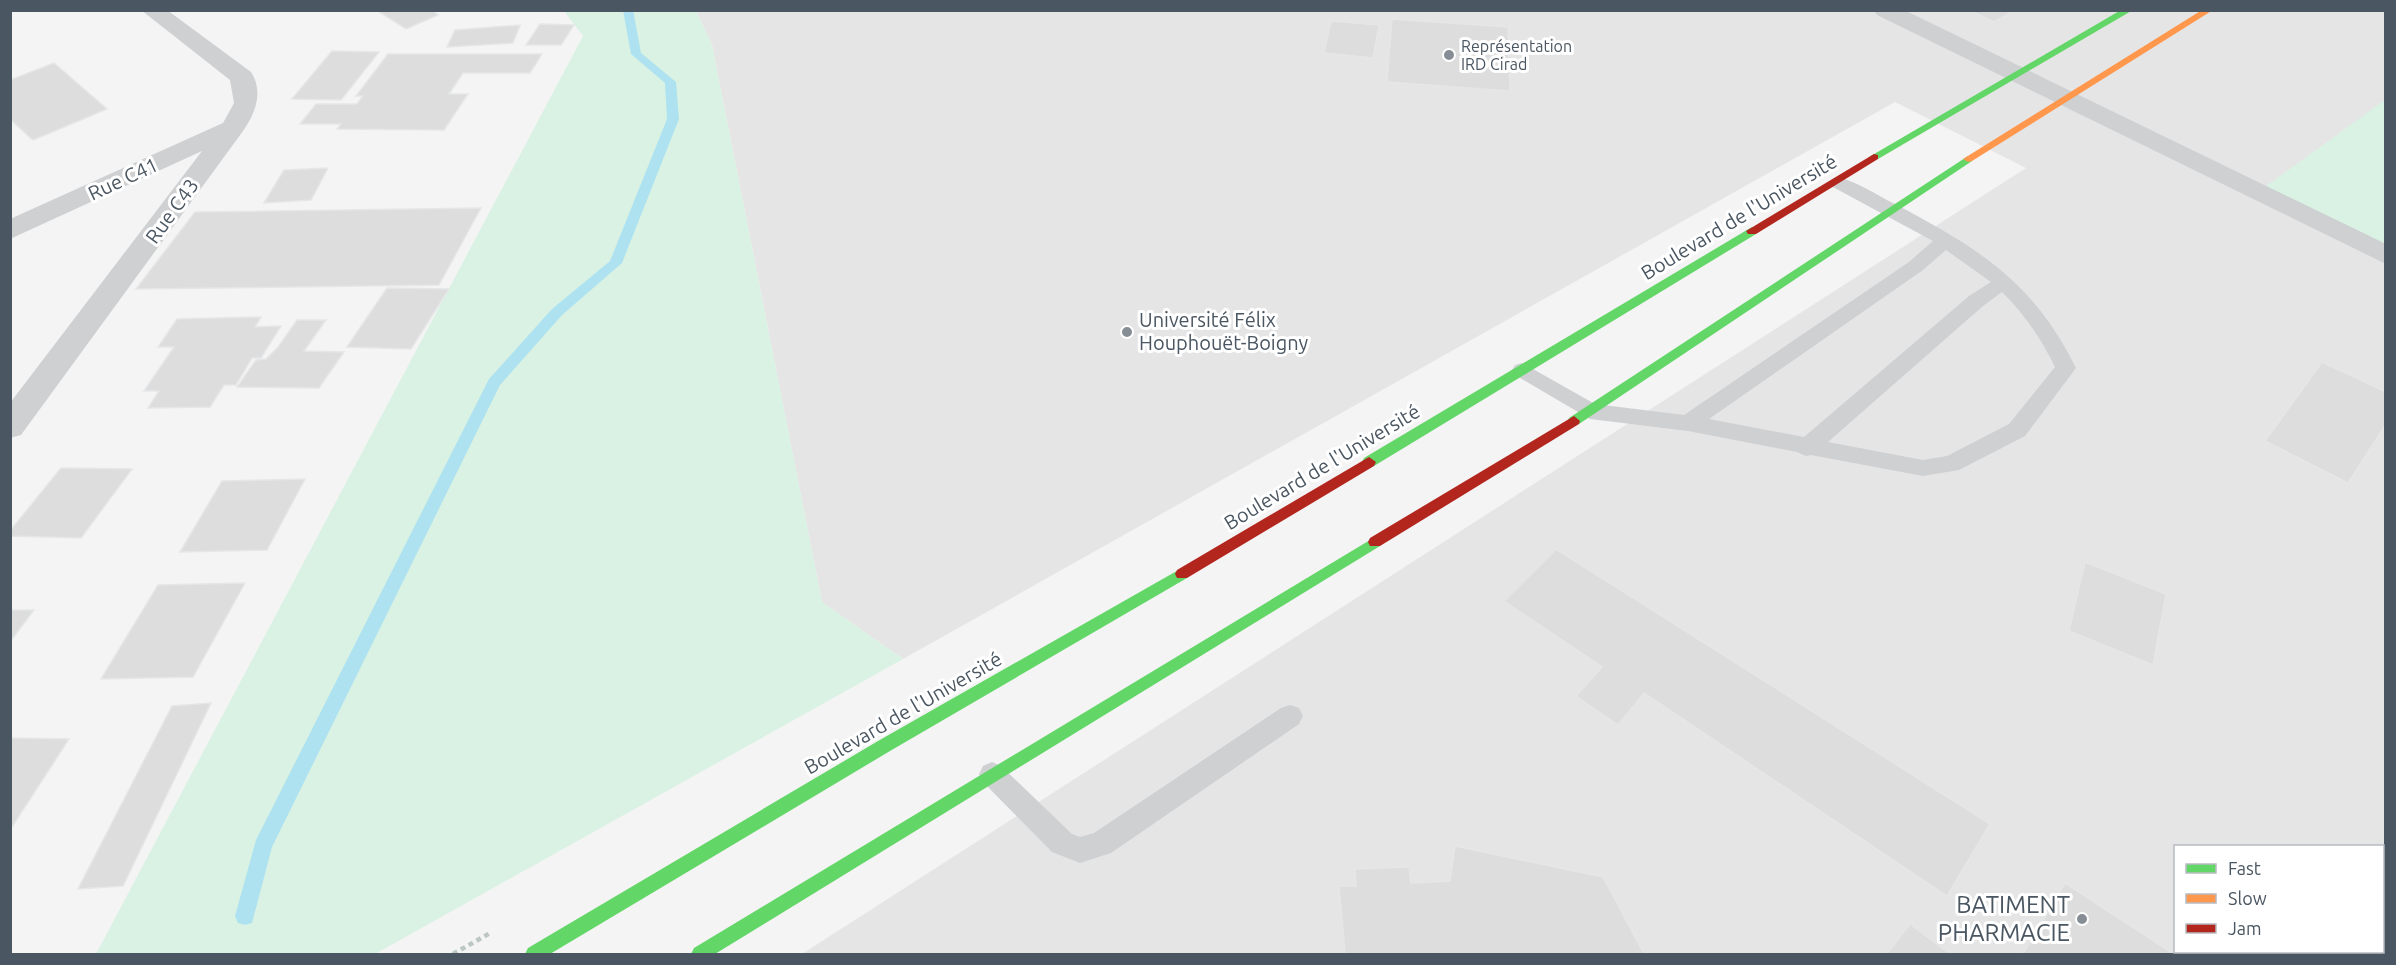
<svg xmlns="http://www.w3.org/2000/svg" width="2396" height="965" viewBox="0 0 2396 965" font-family="Ubuntu,sans-serif">
  <style>
    .education { fill: #e6e5e6; fill-rule: evenodd }
    .green { fill: #d9f2e3 }
    .lines { fill: none; stroke-linecap: round; stroke-linejoin: round }
    .stream { fill: #aee2f0; fill-rule: evenodd }
    .building { fill: #ddddde; stroke: #e5e6e7; stroke-width: 1.5 }
    .path { stroke: #bcc7c4; stroke-width: 4.5; stroke-dasharray: 5 4; stroke-linecap: butt }
    .lane { fill: #ced0d2; fill-rule: evenodd }
    .street { fill: #ced0d2; fill-rule: evenodd }
    .fast { fill: #63d668; fill-rule: evenodd }
    .slow { fill: #ff974d; fill-rule: evenodd }
    .jam { fill: #b3261e; fill-rule: evenodd }
    .poi-dot { fill: #868d94; stroke: #fff; stroke-width: 2 }
    .labels { text-anchor: middle; stroke-width: 6; stroke-linejoin: round; paint-order: stroke }
    .far-poi-label { font-size: 16px; fill: #4a5661; stroke: #fff; text-anchor: start }
    .street-label { font-size: 20px; fill: #4a5661; stroke: #fff }
    .poi-label { font-size: 20px; fill: #4a5661; stroke: #fff; text-anchor: start }
    .near-poi-label { font-size: 24px; fill: #4a5661; stroke: #fff; text-anchor: end }
  </style>
  <rect width="100%" height="100%" fill="#f4f4f4"/>
  <path class="education" d="M696,11h1689v943h-1583l1224,-786 -131,-66 -992,557 -81,-57 -110,-557zM2176,846h206v106h-206z"/>
  <g class="green">
    <polygon points="564,11 696,11 712,45 822,602 903,659 375,954 96,954 583,36"/>
    <polygon points="2385,100 2385,246 2265,187"/>
  </g>
  <g class="lines">
    <polygon class="stream" points="623,10 633,10 641,53 676,82 679,119 622,263 562,315 500,385 272,847 252,923 245,925 238,923 235,916 256,840 489,379 552,309 610,261 667,119 665,83 631,54"/>
  </g>
  <g class="building">
    <polygon points="376,10 432,10 438,15 406,29"/>
    <polygon points="1969,10 2015,10 1994,22"/>
    <polygon points="1392,19 1508,27 1510,91 1387,82"/>
    <polygon points="1331,21 1379,25 1373,58 1324,53"/>
    <polygon points="540,24 574,25 561,45 526,45"/>
    <polygon points="520,25 513,43 447,47 455,30"/>
    <polygon points="332,51 379,52 341,100 292,99"/>
    <polygon points="388,54 542,54 530,73 463,73 449,94 468,94 444,130 337,129 341,124 300,124 316,104 357,104 363,96 356,96"/>
    <polygon points="54,63 107,109 33,140 10,119 10,80"/>
    <polygon points="328,168 311,200 264,203 284,170"/>
    <polygon points="481,208 439,285 136,289 195,212"/>
    <polygon points="387,288 449,289 411,349 347,347"/>
    <polygon points="261,317 255,327 281,326 261,358 252,358 236,385 224,385 210,407 148,408 159,391 144,391 174,347 158,347 177,319"/>
    <polygon points="297,320 326,320 304,351 344,352 319,388 237,387 256,360 266,359 278,347"/>
    <polygon points="2322,362 2386,392 2386,424 2348,483 2265,441"/>
    <polygon points="61,468 132,469 81,538 10,536 10,531"/>
    <polygon points="305,479 267,550 180,552 222,481"/>
    <polygon points="1556,549 1990,824 1947,896 1644,693 1618,725 1576,696 1602,667 1504,601"/>
    <polygon points="2085,562 2166,594 2153,665 2069,631"/>
    <polygon points="245,583 193,677 101,679 158,585"/>
    <polygon points="10,610 34,610 10,642"/>
    <polygon points="211,703 123,886 78,889 172,706"/>
    <polygon points="10,738 69,739 10,830"/>
    <polygon points="1455,846 1603,877 1644,954 1345,954 1339,886 1356,886 1355,869 1409,867 1411,883 1450,881"/>
    <polygon points="2065,883 2174,954 2023,954"/>
    <polygon points="1910,924 1950,954 1887,954"/>
  </g>
  <g class="lines">
    <polyline class="path" points="453,954 492,932"/>
    <g class="lane">
      <path d="M1837,177c20,4 39,18 58,27 83,44 138,77 181,164l-51,68 -66,34 -36,6 -112,-21 -5,1 -9,-4 -109,-21 -98,-12 -75,-44 -3,-5 3,-5 7,-2 73,41 89,11 225,-153 24,-21 -102,-55 -3,-4zM1946,250l45,32 -22,14 -165,141 -95,-18 214,-149zM2002,292c23,23 39,46 53,75l-46,57 -62,32 -24,4 -95,-18 155,-136z"/>
      <polygon points="1290,705 1299,708 1303,716 1299,724 1111,853 1080,863 1052,852 983,782 979,774 983,766 992,762 1001,766 1072,834 1080,837 1094,833 1281,708"/>
    </g>
    <g class="street">
      <path d="M141,10h26l84,62c13,20 4,42 -8,59l-222,304 -11,3v-35l192,-252 -192,88v-20l213,-96 11,-20 -4,-23z"/>
      <polygon points="1874,10 1904,10 2386,244 2386,264 1877,15"/>
    </g>
    <g class="fast">
      <polygon points="2121,10 2133,10 1878,159 1870,159 1869,157"/>
      <polygon points="1968,156 1972,157 1972,161 1579,424 1569,424 1568,421 1569,418"/>
      <polygon points="1752,227 1756,228 1756,234 1374,466 1364,466 1362,462 1364,458"/>
      <polygon points="1375,537 1380,538 1382,542 1380,546 715,954 691,954 694,948"/>
      <polygon points="1182,568 1187,570 1189,574 1187,578 890,751 550,954 525,954 528,948 878,741"/>
    </g>
    <polygon class="slow" points="2202,10 2213,10 1972,161 1968,162 1963,159"/>
    <g class="jam">
      <polygon points="1874,154 1878,155 1878,159 1756,234 1748,234 1746,231"/>
      <polygon points="1574,416 1580,421 1579,424 1380,546 1370,546 1368,542 1370,538"/>
      <polygon points="1369,457 1376,462 1374,466 1187,578 1177,578 1175,574 1177,570"/>
    </g>
  </g>
  <g class="poi-dot">
    <circle cx="1449" cy="55" r="6"/>
    <circle cx="1127" cy="332" r="6"/>
    <circle cx="2082" cy="919" r="6"/>
  </g>
  <g class="labels">
    <g class="far-poi-label">
      <text x="1461" y="52">Représentation<tspan x="1461" dy="18">IRD Cirad</tspan></text>
    </g>
    <g class="street-label">
      <text transform="translate(123 179) rotate(-25)" y="7">Rue C41</text>
      <text transform="translate(172 211) rotate(-54)" y="7">Rue C43</text>
      <text transform="translate(1739 217) rotate(-31)" y="7">Boulevard de l'Université</text>
      <text transform="translate(1322 467) rotate(-31)" y="7">Boulevard de l'Université</text>
      <text transform="translate(903 713) rotate(-30)" y="7">Boulevard de l'Université</text>
    </g>
    <g class="poi-label">
      <text x="1139" y="327">Université Félix<tspan x="1139" dy="23">Houphouët-Boigny</tspan></text>
    </g>
    <g class="near-poi-label">
      <text x="2070" y="913">BATIMENT<tspan x="2070" dy="28">PHARMACIE</tspan></text>
    </g>
  </g>
  <rect width="2396" height="965" fill="none" stroke="#4a5661" stroke-width="24"/>
  <rect x="2174" y="845" width="210" height="108" fill="#ffffff" stroke="#b7bbc0" stroke-width="1.5"/>
  <rect x="2186" y="864" width="30" height="9" fill="#63d668" stroke="#b7bbc0" stroke-width="1.5"/>
  <text x="2228" y="875" font-size="18" fill="#4a5661">Fast</text>
  <rect x="2186" y="894" width="30" height="9" fill="#ff974d" stroke="#b7bbc0" stroke-width="1.5"/>
  <text x="2228" y="905" font-size="18" fill="#4a5661">Slow</text>
  <rect x="2186" y="924" width="30" height="9" fill="#b3261e" stroke="#b7bbc0" stroke-width="1.5"/>
  <text x="2228" y="935" font-size="18" fill="#4a5661">Jam</text>
</svg>
